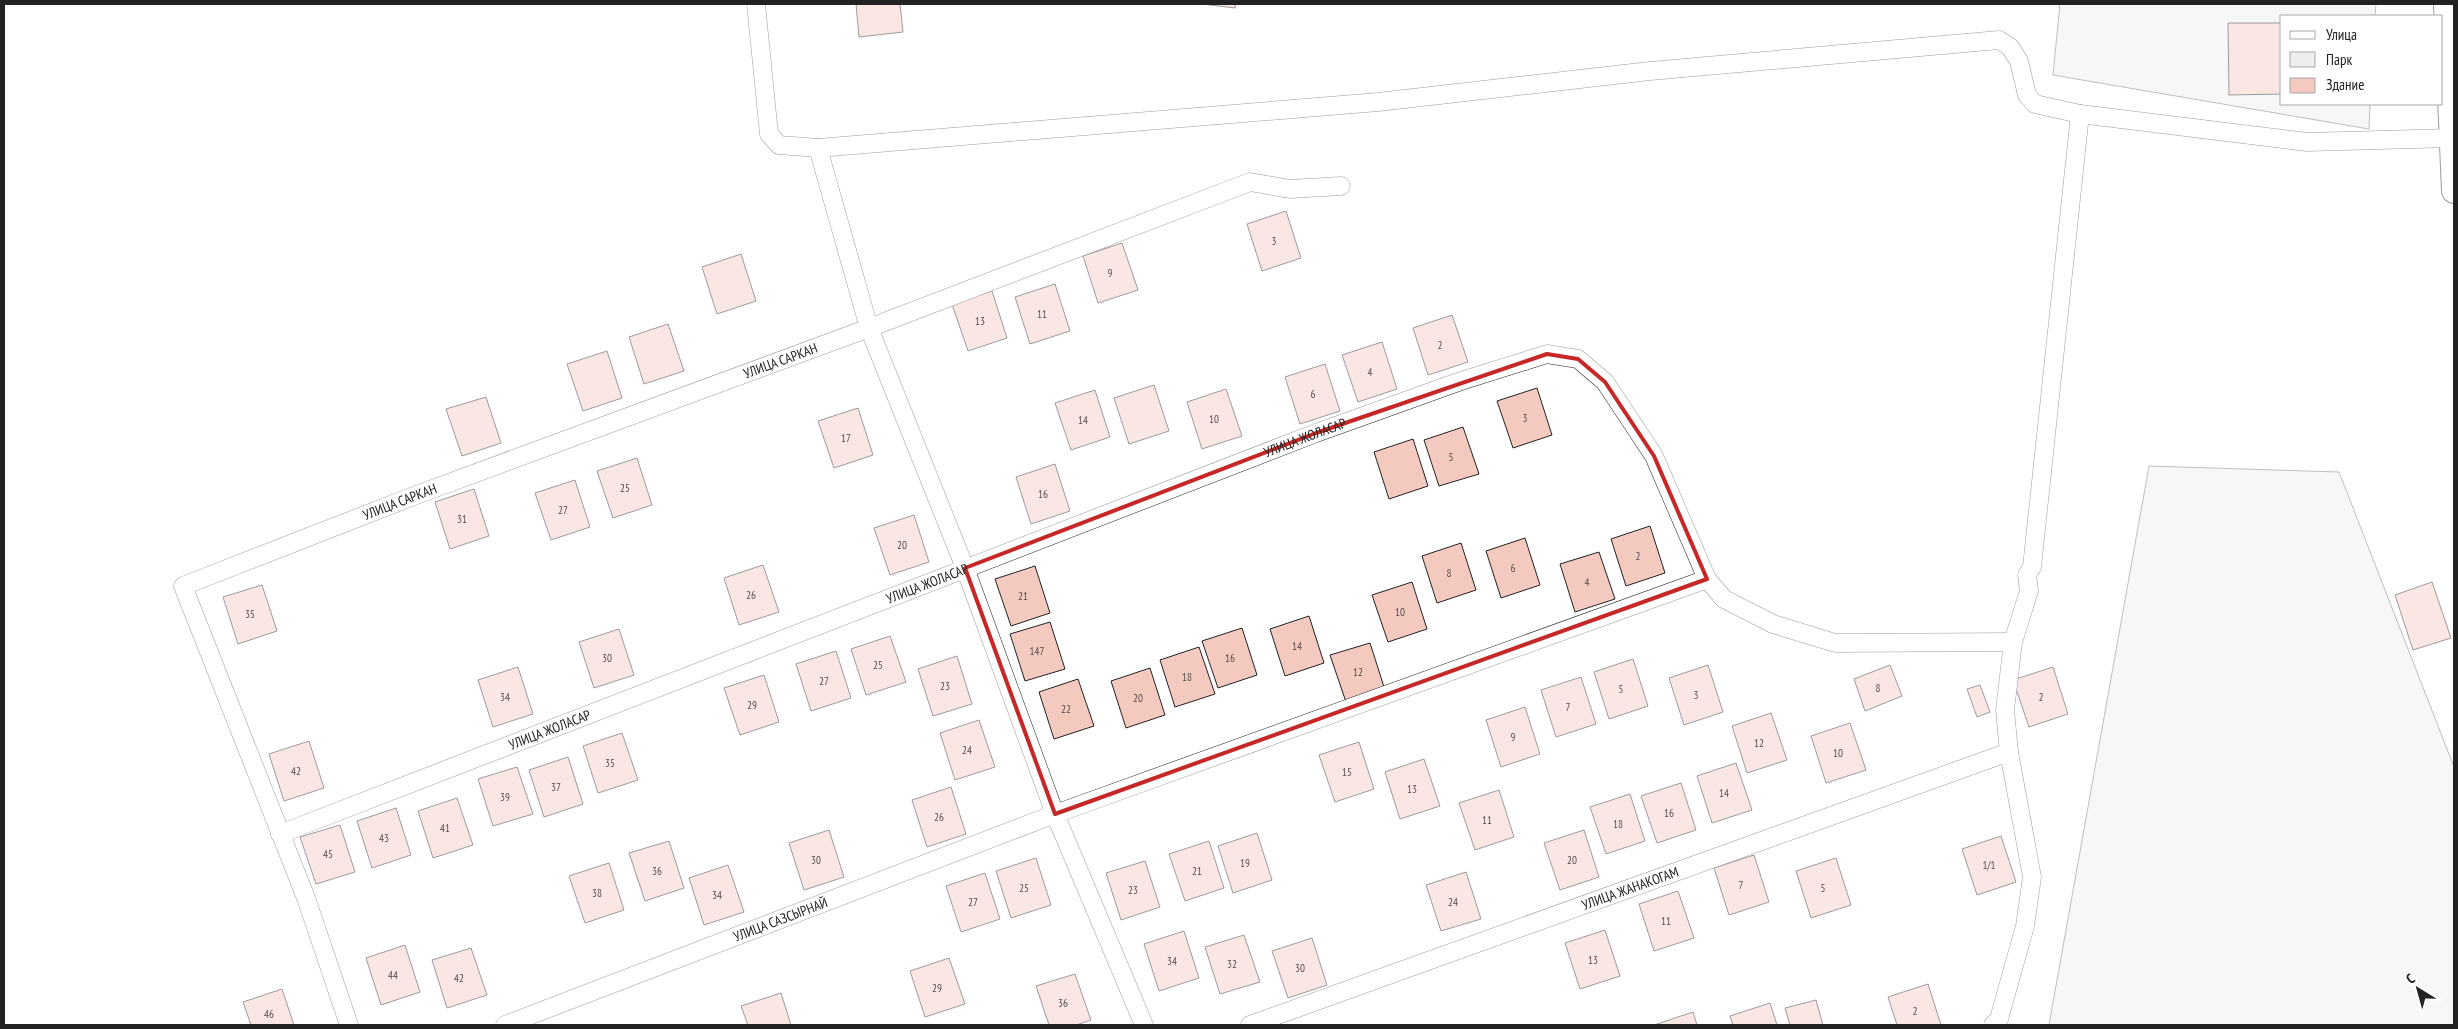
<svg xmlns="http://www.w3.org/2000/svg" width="2458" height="1029" viewBox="0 0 2458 1029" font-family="'PT Sans Narrow',sans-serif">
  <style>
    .green { fill: #eee; stroke: #6f6f6f }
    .building { fill: #f3c9c0; stroke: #222 }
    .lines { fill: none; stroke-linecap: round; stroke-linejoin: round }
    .street-casing { stroke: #222; stroke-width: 19 }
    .secondary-casing { stroke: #222; stroke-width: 26 }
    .street { stroke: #fff; stroke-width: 18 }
    .secondary { stroke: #fff; stroke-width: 24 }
    .marked { fill: none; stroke: #c62828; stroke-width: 4; stroke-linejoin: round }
    .labels { text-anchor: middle; stroke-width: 4; stroke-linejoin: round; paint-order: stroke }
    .number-label { font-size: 11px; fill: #564c4a }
    .street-label { font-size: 14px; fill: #222; stroke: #fff }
  </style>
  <rect width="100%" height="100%" fill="#fff"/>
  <g class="green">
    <polygon points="2060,4 2376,4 2375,16 2282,16 2282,104 2370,104 2369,129 2053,75"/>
    <polygon points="2149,466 2339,472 2454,767 2454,1025 2049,1025"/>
  </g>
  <g class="building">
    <polygon points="856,4 900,4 903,32 859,37"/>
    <polygon points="1202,4 1236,4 1235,8"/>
    <polygon points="2228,23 2282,23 2282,94 2229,95"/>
    <polygon points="1286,211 1301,258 1262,271 1247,224"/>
    <polygon points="1122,243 1138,290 1098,303 1083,256"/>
    <polygon points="741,254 756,301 717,314 702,267"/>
    <polygon points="1055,284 1070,331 1030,344 1015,297"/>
    <polygon points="992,291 1007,338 968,351 952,304"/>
    <polygon points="1452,315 1468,362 1428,375 1413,328"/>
    <polygon points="668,324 684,371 644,384 629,337"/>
    <polygon points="1382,342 1397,389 1358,402 1342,355"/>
    <polygon points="607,351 622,398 583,411 567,364"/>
    <polygon points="1325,364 1340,411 1300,424 1285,377"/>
    <polygon points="1154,385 1169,431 1129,444 1114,398"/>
    <polygon points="1537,388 1552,435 1513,448 1497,401"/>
    <polygon points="1226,389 1242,436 1202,449 1187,402"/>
    <polygon points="1095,390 1110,437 1071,450 1055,403"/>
    <polygon points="486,397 501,443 462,456 446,409"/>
    <polygon points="858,408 873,455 834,468 818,421"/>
    <polygon points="1463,427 1479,474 1439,486 1424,440"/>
    <polygon points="1413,439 1428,486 1389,499 1374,452"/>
    <polygon points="637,458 652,505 613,518 597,471"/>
    <polygon points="1055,464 1070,511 1031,524 1016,477"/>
    <polygon points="575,480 590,527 551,540 535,493"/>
    <polygon points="474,489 489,536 450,549 435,502"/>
    <polygon points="914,515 929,562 890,575 874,528"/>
    <polygon points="1650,526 1665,573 1626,586 1611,539"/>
    <polygon points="1525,538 1540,585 1501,598 1486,551"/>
    <polygon points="1461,543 1476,590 1437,603 1422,556"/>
    <polygon points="1599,552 1615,599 1575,612 1560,564"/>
    <polygon points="763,565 779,612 739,625 724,578"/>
    <polygon points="1035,566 1050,613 1011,626 995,579"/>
    <polygon points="1412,582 1427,629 1388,642 1372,595"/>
    <polygon points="2432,582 2451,638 2413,650 2395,595"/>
    <polygon points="262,585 277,631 238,644 223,597"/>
    <polygon points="1309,616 1324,663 1285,676 1270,629"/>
    <polygon points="1050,622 1065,669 1025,681 1010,634"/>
    <polygon points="1242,628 1257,675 1218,688 1202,641"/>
    <polygon points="619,629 634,675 594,688 579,642"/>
    <polygon points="890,636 906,682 866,695 851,649"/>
    <polygon points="1370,643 1385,690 1346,702 1330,655"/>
    <polygon points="1199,647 1215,694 1175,707 1160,660"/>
    <polygon points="836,651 851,698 811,711 796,664"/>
    <polygon points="957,656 972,704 933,716 918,669"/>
    <polygon points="1633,659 1648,706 1609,719 1594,672"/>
    <polygon points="1708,665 1723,712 1684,725 1669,678"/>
    <polygon points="1890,665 1902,696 1865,711 1854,679"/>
    <polygon points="518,667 533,714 493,727 478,680"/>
    <polygon points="2053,667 2068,714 2029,727 2013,680"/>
    <polygon points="1150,668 1165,715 1126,728 1111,681"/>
    <polygon points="764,675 779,722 740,735 724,688"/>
    <polygon points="1581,677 1596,724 1556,737 1541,690"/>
    <polygon points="1078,679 1094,726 1054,739 1039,692"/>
    <polygon points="1980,685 1990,712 1977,717 1967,689"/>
    <polygon points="1525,707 1540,754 1501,767 1486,720"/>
    <polygon points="1771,713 1787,760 1747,773 1732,726"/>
    <polygon points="979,720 995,767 955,780 940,733"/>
    <polygon points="1850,723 1866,770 1826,783 1811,736"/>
    <polygon points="622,733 638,780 598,793 583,746"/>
    <polygon points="309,741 324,788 284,801 269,754"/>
    <polygon points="1359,742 1374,789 1335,802 1319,755"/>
    <polygon points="568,757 583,804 544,817 529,770"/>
    <polygon points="1424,759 1440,806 1400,819 1385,772"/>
    <polygon points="1736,763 1752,810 1712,823 1697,776"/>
    <polygon points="517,767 533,814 493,826 478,779"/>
    <polygon points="1681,783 1696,830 1657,843 1641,796"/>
    <polygon points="951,787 966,834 927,847 912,800"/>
    <polygon points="1499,790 1514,837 1475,850 1459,803"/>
    <polygon points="1630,794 1645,841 1606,854 1590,807"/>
    <polygon points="457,798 473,845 433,858 418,811"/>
    <polygon points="396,808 411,855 372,868 357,821"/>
    <polygon points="340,825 355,872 316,884 300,837"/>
    <polygon points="829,830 844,877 804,890 789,843"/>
    <polygon points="1584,830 1599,877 1560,890 1544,843"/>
    <polygon points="1257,833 1272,880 1233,893 1218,846"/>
    <polygon points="2001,836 2016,882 1977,895 1962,849"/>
    <polygon points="669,841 684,888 645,901 629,853"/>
    <polygon points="1209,841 1224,888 1185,901 1169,854"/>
    <polygon points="1754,855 1769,902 1729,915 1714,868"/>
    <polygon points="1036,858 1051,905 1011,918 996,871"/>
    <polygon points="1836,858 1851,905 1811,918 1796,871"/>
    <polygon points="1145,861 1160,907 1121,920 1106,873"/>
    <polygon points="609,863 624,910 585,923 569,876"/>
    <polygon points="728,865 744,912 704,925 689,878"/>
    <polygon points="1466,872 1481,919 1441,931 1426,885"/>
    <polygon points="985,873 1000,919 961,932 946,886"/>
    <polygon points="1678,891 1694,938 1654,951 1639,904"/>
    <polygon points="1605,930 1620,976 1580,989 1565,943"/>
    <polygon points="1184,931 1199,978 1159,991 1144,944"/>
    <polygon points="1244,935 1260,982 1220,994 1205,947"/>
    <polygon points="1312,938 1327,985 1288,998 1272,951"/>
    <polygon points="405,945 420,992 381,1005 366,958"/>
    <polygon points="471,948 487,995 447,1008 432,960"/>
    <polygon points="949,958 965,1004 925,1017 910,971"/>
    <polygon points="1075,974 1091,1020 1076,1025 1049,1025 1036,986"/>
    <polygon points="1928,984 1941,1025 1897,1025 1888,997"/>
    <polygon points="282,989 294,1025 251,1025 243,1002"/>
    <polygon points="781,993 791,1025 748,1025 741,1006"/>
    <polygon points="1816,1000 1823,1025 1790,1025 1785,1008"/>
    <polygon points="1770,1003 1777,1025 1733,1025 1730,1016"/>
    <polygon points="1693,1012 1697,1025 1654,1025"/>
  </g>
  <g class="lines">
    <defs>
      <g id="street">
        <polyline points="756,4 769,134 779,145 818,148"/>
        <path id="s1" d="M280,834l1036,-401 145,-52 86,-27 31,5 27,23 49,74 53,123 17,20 49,25 62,19 178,-1"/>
        <path id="s2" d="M349,1025l-43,-127 -123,-312 228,-89 458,-169 381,-146 40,7 51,-3"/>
        <path id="s3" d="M505,1025l550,-211 652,-235"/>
        <polyline points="1144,1025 1055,814 965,568 869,328 818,148 1378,102 1650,71 1999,40 2010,47 2019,61 2027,95 2035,104 2080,114 2307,142 2452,138"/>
        <path id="s4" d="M1250,1025l759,-273"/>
        <polyline points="1993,1025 1999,1019 2025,926 2032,877 2009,752 2005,710 2013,642 2029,591 2027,575 2032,567 2080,114"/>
      </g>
      <polyline id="secondary" points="2446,4 2454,191"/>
    </defs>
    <use href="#street" class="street-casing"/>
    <use href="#secondary" class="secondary-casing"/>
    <use href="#street" class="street"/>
    <use href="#secondary" class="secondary"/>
  </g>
  <path d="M0 0H2458V1029H0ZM1547,354l31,5 27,23 49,74 53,123 -652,235 -90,-246 351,-135z" fill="#fff" fill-opacity=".55" fill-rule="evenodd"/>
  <path class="marked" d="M1547,354l31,5 27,23 49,74 53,123 -652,235 -90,-246 351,-135z"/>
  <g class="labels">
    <g class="number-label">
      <text x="1274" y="245">3</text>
      <text x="1110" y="277">9</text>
      <text x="1042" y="318">11</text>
      <text x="980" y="325">13</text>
      <text x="1440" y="349">2</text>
      <text x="1370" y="376">4</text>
      <text x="1313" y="398">6</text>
      <text x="1525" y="422">3</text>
      <text x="1214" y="423">10</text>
      <text x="1083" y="424">14</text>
      <text x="846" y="442">17</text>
      <text x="1451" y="461">5</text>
      <text x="625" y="492">25</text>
      <text x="1043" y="498">16</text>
      <text x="563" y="514">27</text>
      <text x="462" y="523">31</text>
      <text x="902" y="549">20</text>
      <text x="1638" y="560">2</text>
      <text x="1513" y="572">6</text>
      <text x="1449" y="577">8</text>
      <text x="1587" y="586">4</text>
      <text x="751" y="599">26</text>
      <text x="1023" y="600">21</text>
      <text x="1400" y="616">10</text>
      <text x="250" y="618">35</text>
      <text x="1297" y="650">14</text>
      <text x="1037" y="655">147</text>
      <text x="607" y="662">30</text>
      <text x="1230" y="662">16</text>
      <text x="878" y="669">25</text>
      <text x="1358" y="676">12</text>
      <text x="1187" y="681">18</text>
      <text x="824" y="685">27</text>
      <text x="945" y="690">23</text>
      <text x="1878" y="692">8</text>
      <text x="1621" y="693">5</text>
      <text x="1696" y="699">3</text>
      <text x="505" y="701">34</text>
      <text x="2041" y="701">2</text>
      <text x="1138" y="702">20</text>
      <text x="752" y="709">29</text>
      <text x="1568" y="711">7</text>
      <text x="1066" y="713">22</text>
      <text x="1513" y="741">9</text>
      <text x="1759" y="747">12</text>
      <text x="967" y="754">24</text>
      <text x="1838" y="757">10</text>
      <text x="610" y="767">35</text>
      <text x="296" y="775">42</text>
      <text x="1347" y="776">15</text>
      <text x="556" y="791">37</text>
      <text x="1412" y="793">13</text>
      <text x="1724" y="797">14</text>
      <text x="505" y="801">39</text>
      <text x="1669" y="817">16</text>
      <text x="939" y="821">26</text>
      <text x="1487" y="824">11</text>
      <text x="1618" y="828">18</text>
      <text x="445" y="832">41</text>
      <text x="384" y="842">43</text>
      <text x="328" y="858">45</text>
      <text x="816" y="864">30</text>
      <text x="1572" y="864">20</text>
      <text x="1245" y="867">19</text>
      <text x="1989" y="869">1/1</text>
      <text x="657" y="875">36</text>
      <text x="1197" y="875">21</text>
      <text x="1741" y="889">7</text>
      <text x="1024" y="892">25</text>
      <text x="1823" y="892">5</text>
      <text x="1133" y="894">23</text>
      <text x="597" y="897">38</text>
      <text x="717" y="899">34</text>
      <text x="973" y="906">27</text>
      <text x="1453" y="906">24</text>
      <text x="1666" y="925">11</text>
      <text x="1593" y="964">13</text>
      <text x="1172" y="965">34</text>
      <text x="1232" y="968">32</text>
      <text x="1300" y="972">30</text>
      <text x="393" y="979">44</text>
      <text x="459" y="982">42</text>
      <text x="937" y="992">29</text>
      <text x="1063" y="1007">36</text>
      <text x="1915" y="1015">2</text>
      <text x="269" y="1018">46</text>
    </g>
    <g class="street-label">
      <text dy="5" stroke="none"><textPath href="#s2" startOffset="1108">УЛИЦА САРКАН</textPath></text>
      <text dy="5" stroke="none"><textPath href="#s1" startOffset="1099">УЛИЦА ЖОЛАСАР</textPath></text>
      <text dy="5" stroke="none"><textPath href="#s2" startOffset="702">УЛИЦА САРКАН</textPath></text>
      <text dy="5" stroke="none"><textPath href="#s1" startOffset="694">УЛИЦА ЖОЛАСАР</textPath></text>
      <text dy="5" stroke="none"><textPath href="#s1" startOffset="289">УЛИЦА ЖОЛАСАР</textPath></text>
      <text dy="5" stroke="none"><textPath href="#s4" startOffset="404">УЛИЦА ЖАНАКОГАМ</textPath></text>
      <text dy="5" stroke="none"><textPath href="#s3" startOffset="295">УЛИЦА САЗСЫРНАЙ</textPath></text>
    </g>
  </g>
  <rect width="2458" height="1029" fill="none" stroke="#222222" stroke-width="10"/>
  <rect x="2280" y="15" width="162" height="90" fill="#ffffff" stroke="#a7a7a7"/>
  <rect x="2290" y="31" width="25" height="8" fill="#ffffff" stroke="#a7a7a7"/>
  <text x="2326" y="40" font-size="15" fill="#222222">Улица</text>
  <rect x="2290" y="52" width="25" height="15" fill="#eeeeee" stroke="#a7a7a7"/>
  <text x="2326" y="65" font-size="15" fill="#222222">Парк</text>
  <rect x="2290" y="78" width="25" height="15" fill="#f3c9c0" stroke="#a7a7a7"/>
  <text x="2326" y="90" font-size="15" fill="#222222">Здание</text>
  <g transform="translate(2418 989) rotate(323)" stroke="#ffffff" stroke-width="4" paint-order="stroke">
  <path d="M0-4L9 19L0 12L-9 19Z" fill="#222222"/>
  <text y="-8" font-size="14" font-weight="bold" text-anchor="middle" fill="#222222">С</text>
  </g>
</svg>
